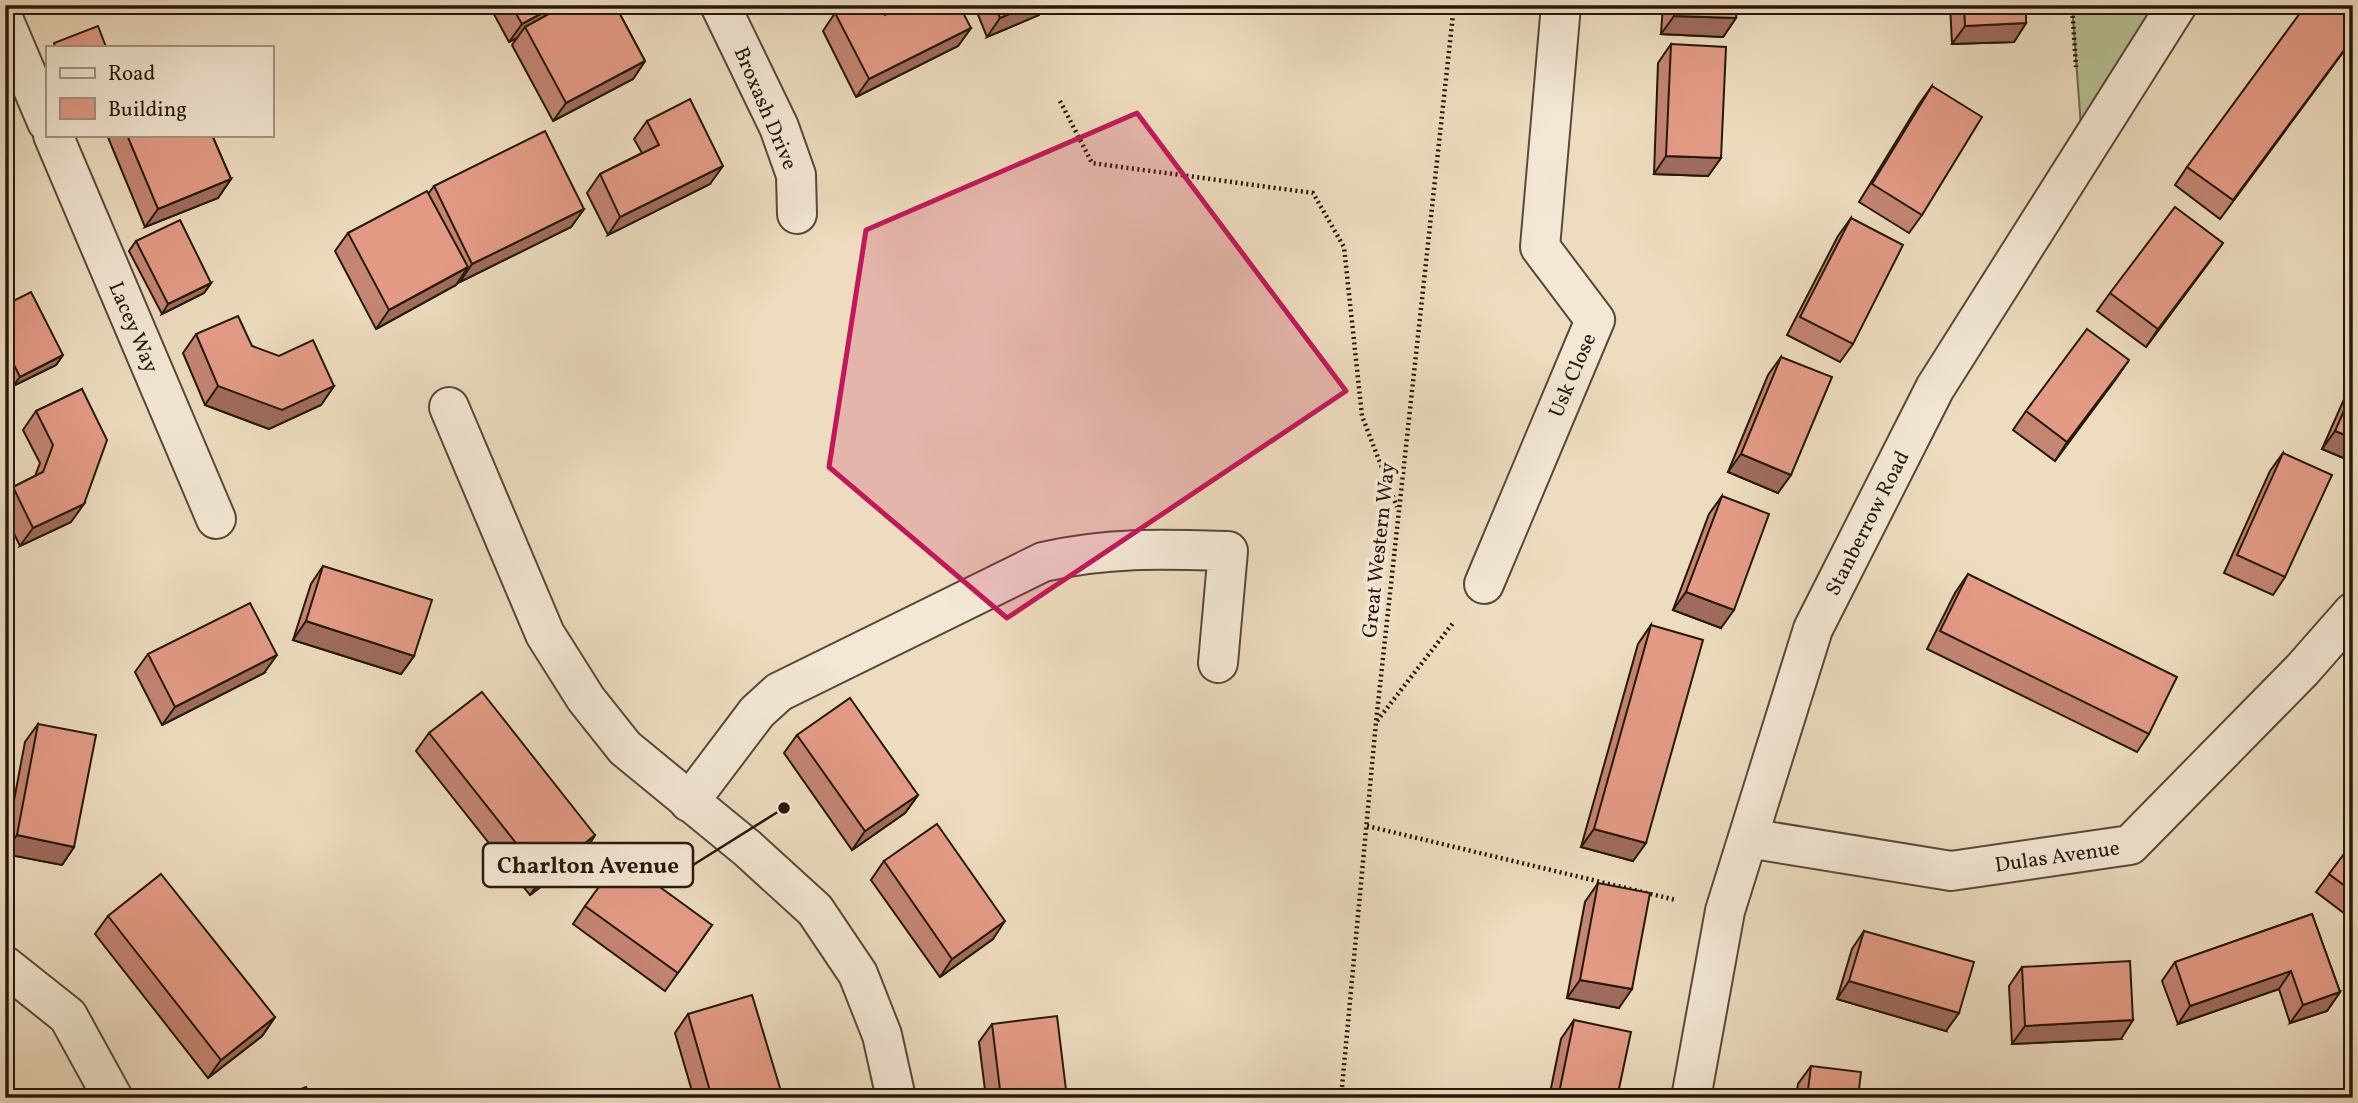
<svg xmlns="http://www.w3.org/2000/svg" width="2358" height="1103" viewBox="0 0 2358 1103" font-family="Vollkorn,serif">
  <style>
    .grass { fill: #b6c194; stroke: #6e6c50; stroke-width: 2 }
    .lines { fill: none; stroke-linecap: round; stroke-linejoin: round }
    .minor-casing { stroke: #58483a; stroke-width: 42 }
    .path { stroke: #26170d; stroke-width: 4.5; stroke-dasharray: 2 3.5; stroke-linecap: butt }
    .minor { stroke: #f3e8d5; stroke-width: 38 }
    .wall { fill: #c48573; stroke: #26170d; stroke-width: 2 }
    .shaded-wall { fill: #a06c5e; stroke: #26170d; stroke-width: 2 }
    .building { fill: #e49b86; stroke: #26170d; stroke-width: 2 }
    .marked { fill: #c2185b; fill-opacity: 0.2; stroke: #c2185b; stroke-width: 5; stroke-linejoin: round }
    .labels { text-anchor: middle; stroke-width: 7; stroke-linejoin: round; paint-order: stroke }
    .street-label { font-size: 21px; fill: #26170d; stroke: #f3e8d5 }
    .leader { fill: none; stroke: #26170d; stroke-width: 2.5 }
    .callout-dot { fill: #26170d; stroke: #f3e8d5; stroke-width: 2.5 }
    .callout { fill: #f3e8d5; stroke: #26170d; stroke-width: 2.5 }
    .callout-label { font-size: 23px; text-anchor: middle; font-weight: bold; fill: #26170d }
  </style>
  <rect width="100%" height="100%" fill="#eddcbf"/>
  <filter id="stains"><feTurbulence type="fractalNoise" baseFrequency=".00286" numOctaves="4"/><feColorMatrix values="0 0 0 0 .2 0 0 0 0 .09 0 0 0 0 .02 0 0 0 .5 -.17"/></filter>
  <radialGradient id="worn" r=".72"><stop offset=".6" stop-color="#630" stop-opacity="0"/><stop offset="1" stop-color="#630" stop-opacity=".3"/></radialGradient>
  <polygon class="grass" points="2072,5 2177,5 2083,154"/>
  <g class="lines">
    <defs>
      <g id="minor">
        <polyline points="720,5 779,127 796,175 797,214"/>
        <polyline points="5,23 47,122"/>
        <polyline points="53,135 216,519"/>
        <polyline points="449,407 545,634 586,699 625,748 747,848 815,910 858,974 882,1035 896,1098"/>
        <polyline points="1484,584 1595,320 1540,247 1561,5"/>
        <path d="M689,802l68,-90 22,-20 264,-130c64,-15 120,-13 185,-11l-10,112"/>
        <polyline points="1748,838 1951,871 2130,845 2302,670 2353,612"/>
        <polyline points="5,966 68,1016 113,1098"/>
        <polyline points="1691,1098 1725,911 1813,629 1935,388 2177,5"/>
      </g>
    </defs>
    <use href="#minor" class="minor-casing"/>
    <g class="path">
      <polyline points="2072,5 2076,67"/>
      <polyline points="1060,101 1092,163 1313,193 1344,247 1362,416 1397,507"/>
      <polyline points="1377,721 1453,623"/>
      <polyline points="1367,826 1676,900"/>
      <polyline points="1341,1098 1376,722 1454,5"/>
    </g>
    <use href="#minor" class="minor"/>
  </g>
  <g class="wall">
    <polygon points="489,5 615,5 645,61 633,79 553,121 512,45 517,38 509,42"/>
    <polygon points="974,5 1046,5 1039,15 987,37"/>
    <polygon points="1663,5 1737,5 1736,18 1723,37 1661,34"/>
    <polygon points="1950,5 2026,5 2026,23 2014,42 1952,44"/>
    <polygon points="835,13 885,15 971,28 958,46 856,97 823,31"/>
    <polygon points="2353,39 2220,219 2175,185 2187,167"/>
    <polygon points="1671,44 1721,158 1708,176 1654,174 1658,63"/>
    <polygon points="1932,86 1922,215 1909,233 1859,202 1919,104"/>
    <polygon points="647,121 710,184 608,235 587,193 600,174 642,153 634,139"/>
    <polygon points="107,135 212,135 231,179 218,198 145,227"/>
    <polygon points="434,186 584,209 571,227 460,282 459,281 456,285 376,329 335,251 348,233 428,194"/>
    <polygon points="1851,218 1853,344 1840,362 1787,335 1838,236"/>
    <polygon points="136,241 211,283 204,293 162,314 129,251"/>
    <polygon points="2210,261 2146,347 2097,311 2110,293"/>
    <polygon points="5,305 63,355 56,365 13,386 5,371"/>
    <polygon points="196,334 252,346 334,386 321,405 269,429 205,405 183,353"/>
    <polygon points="1781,357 1778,493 1728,472 1768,375"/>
    <polygon points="2129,360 2055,461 2013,430 2026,411"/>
    <polygon points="2353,379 2353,462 2322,449"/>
    <polygon points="82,389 71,522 20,546 5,515 5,498 13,487 35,476 40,463 23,430 36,411"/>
    <polygon points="2283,453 2285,577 2273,595 2224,573 2270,471"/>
    <polygon points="1722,496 1721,628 1673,610 1709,514"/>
    <polygon points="323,566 414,656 401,674 293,640 311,584"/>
    <polygon points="1968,574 2149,734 2137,752 1927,649 1955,593"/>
    <polygon points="1651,625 1633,861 1581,847 1638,644"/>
    <polygon points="148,654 264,673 162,725 135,672"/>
    <polygon points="38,724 74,847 62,865 5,854 5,848 25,742"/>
    <polygon points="429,733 595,835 583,854 530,895 416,751"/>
    <polygon points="797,735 918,795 905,813 852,850 784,753"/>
    <polygon points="2353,842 2353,920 2316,892"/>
    <polygon points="884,861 993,939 940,977 871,880"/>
    <polygon points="1598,883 1619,1008 1567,998 1585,902"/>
    <polygon points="585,906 712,925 665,991 573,924"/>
    <polygon points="2312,914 2340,992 2327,1011 2290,1023 2279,989 2178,1024 2162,981 2175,962"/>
    <polygon points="108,916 275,1017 262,1036 208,1078 95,934"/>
    <polygon points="1864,931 1946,1031 1837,999 1852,949"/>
    <polygon points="2022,967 2121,1039 2012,1044 2009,986"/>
    <polygon points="688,1014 783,1098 694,1098 675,1033"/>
    <polygon points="1574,1020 1617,1098 1549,1098 1561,1039"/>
    <polygon points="992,1024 1067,1098 986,1098 979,1042"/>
    <polygon points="1811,1066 1858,1098 1796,1098 1798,1084"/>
  </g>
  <g class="shaded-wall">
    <polygon points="557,5 578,5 525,27 517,38 509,42 522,24"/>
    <polygon points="1031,5 1046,5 1039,15 987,37 1000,18"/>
    <polygon points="1674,16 1736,18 1723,37 1661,34"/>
    <polygon points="2026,23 2014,42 1952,44 1965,26"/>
    <polygon points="971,28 958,46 856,97 869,79"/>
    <polygon points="645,61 633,79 553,121 566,103"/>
    <polygon points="1666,156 1721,158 1708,176 1654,174"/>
    <polygon points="723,166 710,184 608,235 620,217"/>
    <polygon points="231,179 218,198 145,227 158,209"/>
    <polygon points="584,209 571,227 460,282 472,264"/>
    <polygon points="2223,243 2210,261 2146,347 2158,329"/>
    <polygon points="468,267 456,285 376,329 389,310"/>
    <polygon points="211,283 204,293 162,314 168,304"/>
    <polygon points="63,355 56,365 13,386 20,377"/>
    <polygon points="2129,360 2116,379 2055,461 2067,442"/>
    <polygon points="218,386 334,386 321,405 269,429 205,405"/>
    <polygon points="2335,431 2353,438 2353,462 2322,449"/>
    <polygon points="1741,454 1791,475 1778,493 1728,472"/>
    <polygon points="84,504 71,522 20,546 33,528"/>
    <polygon points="1686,592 1734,610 1721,628 1673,610"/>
    <polygon points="306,621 414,656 401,674 293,640"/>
    <polygon points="277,655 264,673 162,725 175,707"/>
    <polygon points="918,795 905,813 852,850 865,831"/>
    <polygon points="1594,829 1646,843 1633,861 1581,847"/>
    <polygon points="17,835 74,847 62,865 5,854 5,852"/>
    <polygon points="595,835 583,854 530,895 543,877"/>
    <polygon points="1005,921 993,939 940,977 952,959"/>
    <polygon points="2291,971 2279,989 2178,1024 2190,1006"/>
    <polygon points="1580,980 1632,989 1619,1008 1567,998"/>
    <polygon points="1849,981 1959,1013 1946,1031 1837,999"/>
    <polygon points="2340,992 2327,1011 2290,1023 2303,1005"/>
    <polygon points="275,1017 262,1036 208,1078 221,1060"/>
    <polygon points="2133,1020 2121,1039 2012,1044 2025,1026"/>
  </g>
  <g class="building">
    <polygon points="511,5 557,5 522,24"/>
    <polygon points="565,5 615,5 645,61 566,103 525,27"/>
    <polygon points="850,5 880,5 885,15 904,5 959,5 971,28 869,79 835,13"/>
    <polygon points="994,5 1031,5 1000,18"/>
    <polygon points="1675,5 1737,5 1736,18 1674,16"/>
    <polygon points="1964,5 2026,5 2026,23 1965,26"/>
    <polygon points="2306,5 2353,5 2353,38 2233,200 2187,167"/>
    <polygon points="98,26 106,47 55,47 54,43"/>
    <polygon points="1671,44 1726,47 1721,158 1666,156"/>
    <polygon points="1932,86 1982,117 1922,215 1872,184"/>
    <polygon points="690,99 723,166 620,217 600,174 659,145 647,121"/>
    <polygon points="545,131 584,209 472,264 434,186"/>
    <polygon points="127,135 212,135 231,179 158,209"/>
    <polygon points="427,191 468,267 389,310 348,233"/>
    <polygon points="2175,207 2223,243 2158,329 2110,293"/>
    <polygon points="1851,218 1903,245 1853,344 1800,317"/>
    <polygon points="180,220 211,283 168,304 136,241"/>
    <polygon points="5,269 11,280 5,283"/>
    <polygon points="31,292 63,355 20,377 5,347 5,305"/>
    <polygon points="238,316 252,346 279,356 313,340 334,386 282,410 218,386 196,334"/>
    <polygon points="2087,329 2129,360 2067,442 2026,411"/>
    <polygon points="1781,357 1832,377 1791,475 1741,454"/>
    <polygon points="82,389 107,440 84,504 33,528 13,487 43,472 53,445 36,411"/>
    <polygon points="2353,390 2353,438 2335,431"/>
    <polygon points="2283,453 2332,475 2285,577 2237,555"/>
    <polygon points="1722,496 1769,514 1734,610 1686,592"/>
    <polygon points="323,566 432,600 414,656 306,621"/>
    <polygon points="1968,574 2177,677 2149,734 1940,631"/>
    <polygon points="250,603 277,655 175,707 148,654"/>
    <polygon points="1651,625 1703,640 1646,843 1594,829"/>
    <polygon points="482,692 595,835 543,877 429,733"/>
    <polygon points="850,698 918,795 865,831 797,735"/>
    <polygon points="38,724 96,735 74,847 17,835"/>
    <polygon points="937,824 1005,921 952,959 884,861"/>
    <polygon points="2353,842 2353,892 2329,874"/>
    <polygon points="620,858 712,925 678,973 585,906"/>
    <polygon points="161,874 275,1017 221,1060 108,916"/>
    <polygon points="1598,883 1650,893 1632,989 1580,980"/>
    <polygon points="2312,914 2340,992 2303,1005 2291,971 2190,1006 2175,962"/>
    <polygon points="1864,931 1974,962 1959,1013 1849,981"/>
    <polygon points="2130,961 2133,1020 2025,1026 2022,967"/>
    <polygon points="752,995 783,1098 712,1098 688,1014"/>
    <polygon points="1057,1016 1067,1098 1001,1098 992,1024"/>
    <polygon points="1574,1020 1631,1032 1617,1098 1558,1098"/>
    <polygon points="1811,1066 1861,1072 1858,1098 1807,1098"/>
    <polygon points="306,1087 311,1098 279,1098"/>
  </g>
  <path class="marked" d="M1137,113l209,278 -339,227 -178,-151 37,-237z"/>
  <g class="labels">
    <g class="street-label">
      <text transform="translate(766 108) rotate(67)" y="7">Broxash Drive</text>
      <text transform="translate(134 327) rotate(67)" y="7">Lacey Way</text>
      <text transform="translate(1572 375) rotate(-67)" y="7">Usk Close</text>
      <text transform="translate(1867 523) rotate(-63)" y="7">Stanberrow Road</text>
      <text transform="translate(1378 550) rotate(-84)" y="7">Great Western Way</text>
      <text transform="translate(2057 856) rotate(-8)" y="7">Dulas Avenue</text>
    </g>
  </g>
  <path class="leader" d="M784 808L693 865"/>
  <circle class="callout-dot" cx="784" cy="808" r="7"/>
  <rect class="callout" x="483" y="843" width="210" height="44" rx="7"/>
  <g class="callout-label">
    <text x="588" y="873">Charlton Avenue</text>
  </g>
  <rect width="2358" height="1103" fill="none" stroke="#eddcbf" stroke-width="28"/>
  <rect x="7" y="7" width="2344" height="1089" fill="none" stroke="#26170d" stroke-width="3.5"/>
  <rect x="14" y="14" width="2330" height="1075" fill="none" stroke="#26170d" stroke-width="2"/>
  <rect x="46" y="46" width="228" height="91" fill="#f3e8d5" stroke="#a19485" stroke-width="2"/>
  <rect x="60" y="68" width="35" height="10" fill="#f3e8d5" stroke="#a19485" stroke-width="2"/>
  <text x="108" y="80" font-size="21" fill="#26170d">Road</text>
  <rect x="60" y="98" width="35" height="21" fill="#e49b86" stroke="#a19485" stroke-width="2"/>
  <text x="108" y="116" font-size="21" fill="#26170d">Building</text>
  <rect width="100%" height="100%" filter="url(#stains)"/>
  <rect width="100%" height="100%" fill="url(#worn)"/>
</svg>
